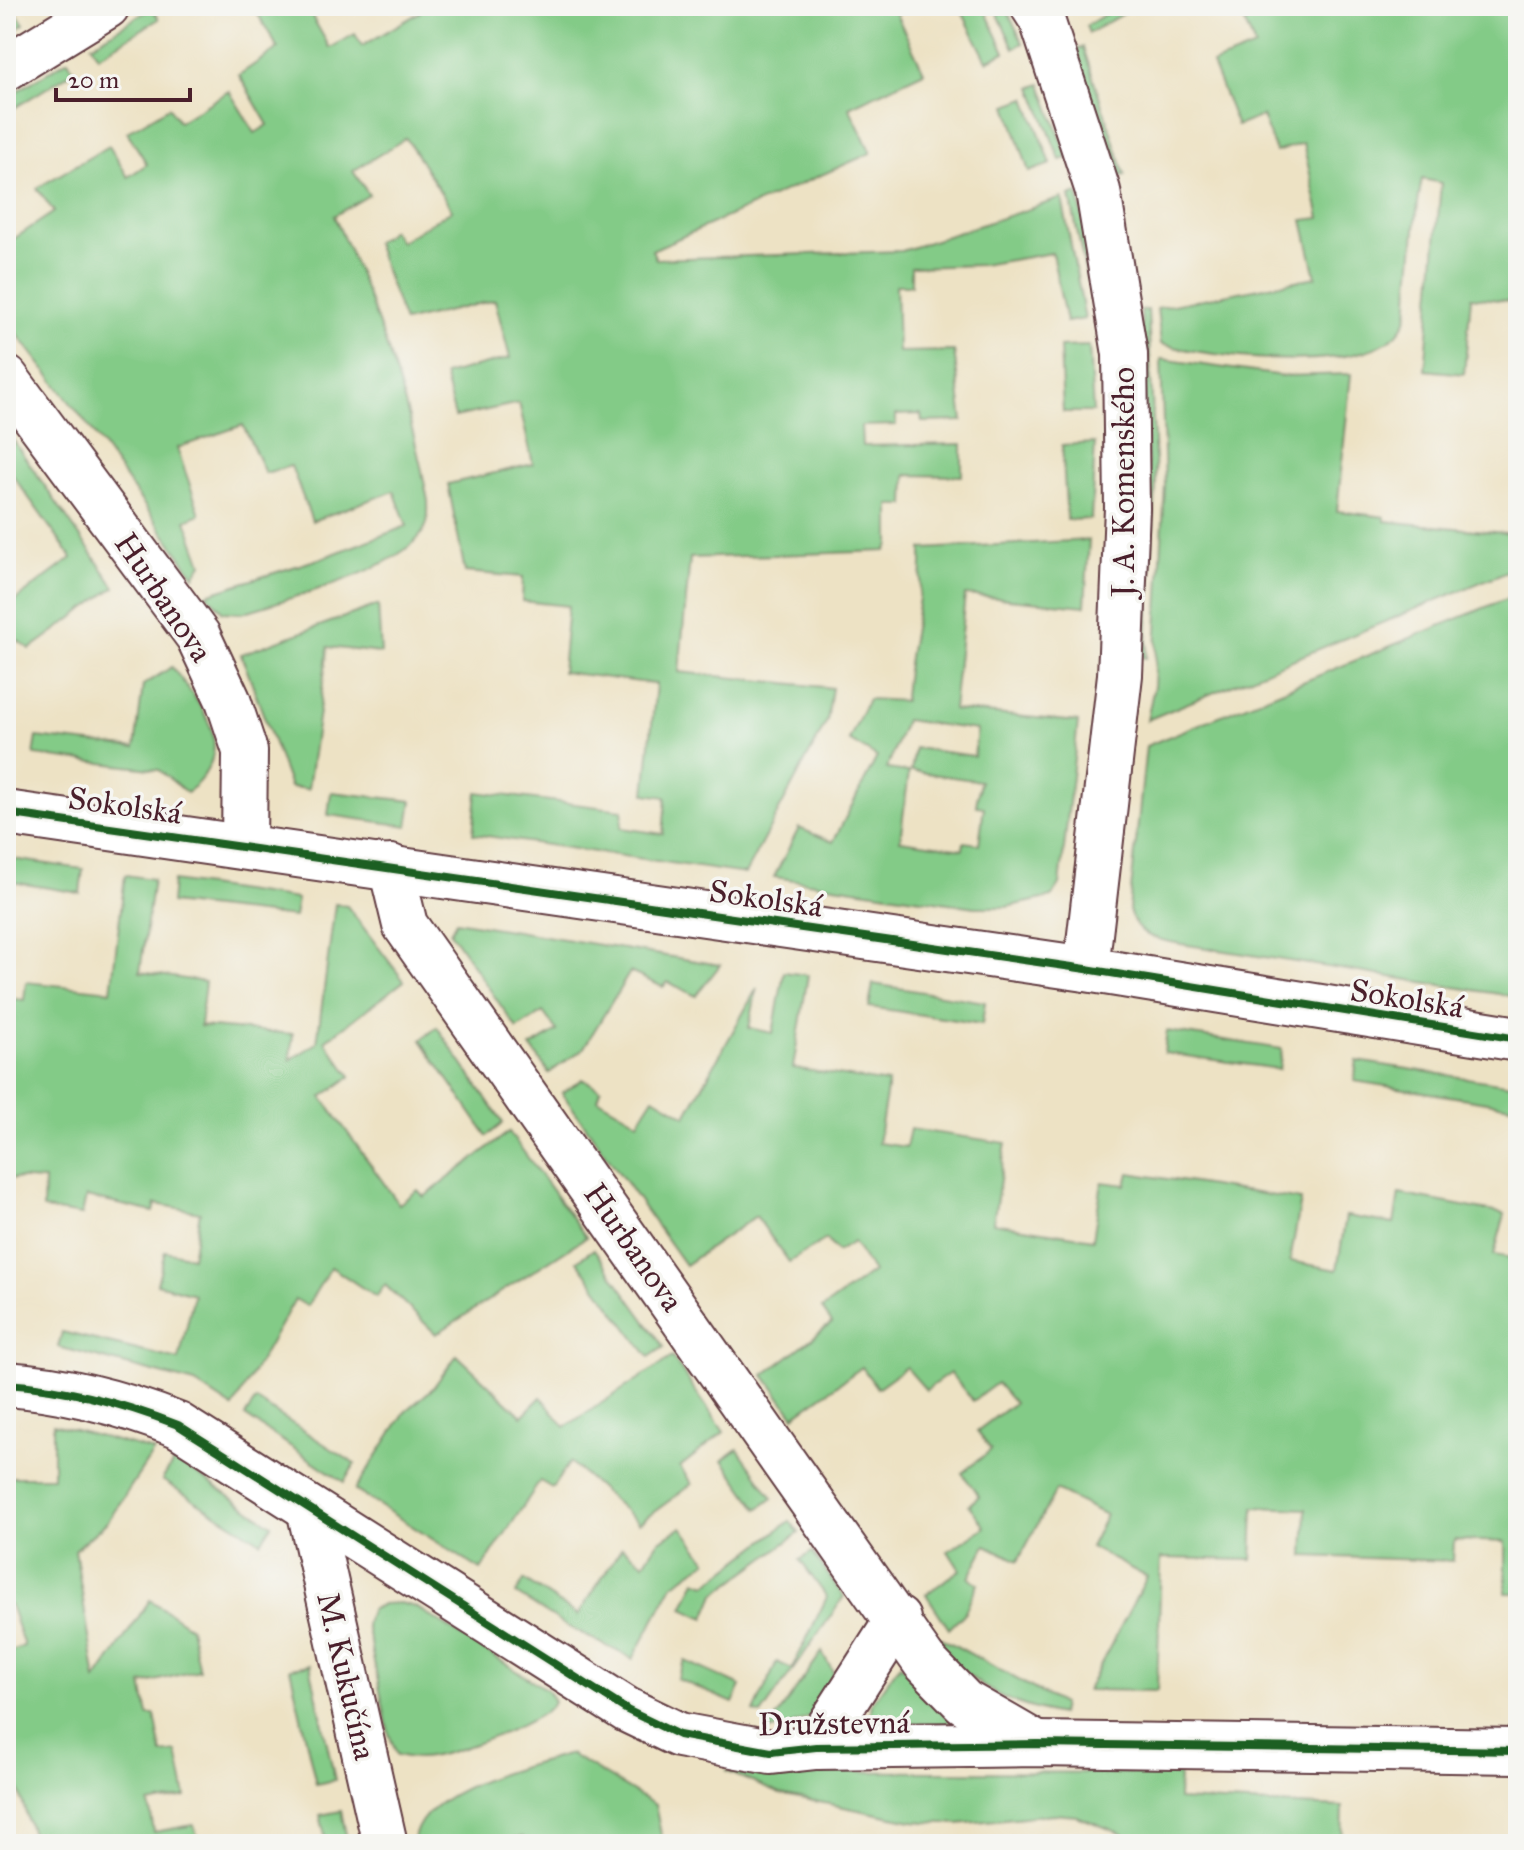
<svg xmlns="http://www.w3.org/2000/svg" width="1524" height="1850" viewBox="0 0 1524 1850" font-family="'IM FELL Great Primer',serif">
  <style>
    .green { fill: #83cb87; stroke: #667559; stroke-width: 2; fill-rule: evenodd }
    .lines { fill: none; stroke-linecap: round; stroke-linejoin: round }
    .minor-casing { stroke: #623c42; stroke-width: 48 }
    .minor { stroke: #fff; stroke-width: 44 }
    .cycleway-casing { stroke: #f6f6f2; stroke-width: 13 }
    .cycleway { stroke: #1b5e20; stroke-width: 8 }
    .labels { text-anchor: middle; stroke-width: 7; stroke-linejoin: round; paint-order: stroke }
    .street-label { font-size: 32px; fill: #4a1f2b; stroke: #f6f6f2 }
  </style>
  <rect width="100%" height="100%" fill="#f6f6f2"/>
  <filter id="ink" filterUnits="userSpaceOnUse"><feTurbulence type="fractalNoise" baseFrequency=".0125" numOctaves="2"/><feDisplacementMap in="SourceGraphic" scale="16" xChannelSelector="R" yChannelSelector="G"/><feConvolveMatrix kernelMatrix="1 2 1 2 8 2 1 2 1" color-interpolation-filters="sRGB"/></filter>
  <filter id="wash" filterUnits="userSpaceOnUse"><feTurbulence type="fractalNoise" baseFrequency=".006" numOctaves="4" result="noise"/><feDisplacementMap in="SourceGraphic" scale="32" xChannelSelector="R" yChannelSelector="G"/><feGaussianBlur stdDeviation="1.8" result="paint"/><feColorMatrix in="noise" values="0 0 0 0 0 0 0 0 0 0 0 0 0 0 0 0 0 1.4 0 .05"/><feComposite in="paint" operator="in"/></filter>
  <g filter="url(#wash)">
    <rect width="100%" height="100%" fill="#ede2c4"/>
    <g class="green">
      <path d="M253,6h53l24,42 25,-14 7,12 58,-34 -3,-6h494l-15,8 28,58 -75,35 22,46 -219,97 4,9 246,-8 160,-53 23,121 -19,3 -14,-69 -70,12 -71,2v18h-15l2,67 56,-1 9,70 -41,1 -1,-8 -25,1v10l-35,1 1,20 100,-2v32l-56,-1 -1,30h-15v39l-4,7 -196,7 -11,114 153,16 -5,33 -82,153 -272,-40 4,-42 146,18 -2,18 42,6 3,-37 -21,-3 11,-110 -94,-12 6,-66 -46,-5 1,-24 -58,-5 -17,-88 85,-20 -14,-61 -64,14 -11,-42 66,-17 -15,-58 -91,22 -29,-79 17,-13 8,12 52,-32 -46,-72 -53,33 16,24 -35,21c42,92 76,185 94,285 0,8 1,18 -2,25 -17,43 -141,73 -184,87l-19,-1 -16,-18 118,-37 82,-31 -13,-35 -82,30 -21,-55 -26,7 -22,-48 -66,23 23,66 -14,6 16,44 -8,12 -104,-148 -84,-108v-76l48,-32 -17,-24 72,-42 19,31 19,-13 -20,-32 42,-25 10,15 50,-31 26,42 13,-8 -29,-50 39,-27z"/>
      <polygon points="959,6 983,6 1005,52 987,61"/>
      <polygon points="994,6 1005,6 1023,43 1014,48"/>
      <polygon points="1119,6 1136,6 1089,33 1086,26"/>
      <path d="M1238,6h280v296l-47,-5 -7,77 -39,-4 16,-187 -19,-4c-7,33 -8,70 -12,104 -1,11 0,27 -4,37 -23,61 -197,37 -245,24l-4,-36 159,-31 -13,-57 17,-2 -17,-75 -27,9 -14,-36 -25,10 -25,-62 43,-17z"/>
      <polygon points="152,8 159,19 98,56 91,45"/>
      <polygon points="16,12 24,24 6,36 6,18"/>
      <polygon points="1083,47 1125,175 1118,177 1076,50"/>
      <polygon points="68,60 74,71 11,110 6,98"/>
      <polygon points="1041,84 1068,158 1060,160 1032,87"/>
      <polygon points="1026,98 1051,164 1029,172 1007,105"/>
      <polygon points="1078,193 1094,278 1087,280 1070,196"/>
      <polygon points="1148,310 1156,485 1146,658 1141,657 1149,486 1141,311"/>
      <polygon points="1089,346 1093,412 1063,412 1060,347"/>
      <polygon points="1161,359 1283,376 1351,374 1337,511 1385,517 1385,521 1514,534 1510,570 1147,720 1154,686 1165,485"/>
      <polygon points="6,430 115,587 30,649 6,632 6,607 72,558 6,466"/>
      <polygon points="1095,443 1091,519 1067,520 1062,445"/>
      <path d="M1089,540l-4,66 -120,-11 -12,115 125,12 -18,163 -8,12 -46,10h-31l-201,-30 25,-49 34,14 44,-85 -28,-17 19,-41 36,2c2,-51 20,-100 18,-152zM905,720l72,10 -3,26 -59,-8 -4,23 69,10 -4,25 8,1 -5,37 -15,-2 -1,7 -63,-9 9,-68 -22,-3z"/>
      <path d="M1508,598l10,1v398l-337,-53c-26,-5 -44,-7 -52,-34l17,-164z"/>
      <polygon points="378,605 381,653 328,647 308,789 290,787 241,654"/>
      <path d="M172,667c32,43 68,82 15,126l-28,-23 -125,-15 3,-18 98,11 8,-63z"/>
      <polygon points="331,792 412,801 408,826 328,815"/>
      <polygon points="6,858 83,869 80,893 6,881"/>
      <polygon points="125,875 153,879 140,972 205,982 200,1026 293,1034 290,1060 317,1043 335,904 347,906 404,981 325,1041 351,1076 322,1097 399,1204 418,1190 424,1197 509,1132 586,1237 436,1334 385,1285 376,1297 331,1267 307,1306 295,1299 233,1408 195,1383 58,1347 62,1332 179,1360 194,1294 157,1284 165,1251 192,1257 200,1212 156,1204 154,1212 86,1197 82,1215 43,1209 44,1180 6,1178 6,998 24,1000 26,982 111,991"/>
      <polygon points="173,881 297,899 294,917 171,903"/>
      <polygon points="456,921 720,965 696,996 668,982 663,987 630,972 583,1049 549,1073 531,1047 557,1031 543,1012 517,1029 450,932"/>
      <polygon points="784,972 808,975 793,1068 888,1083 878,1143 906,1147 910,1129 1006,1143 993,1223 1093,1239 1102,1182 1126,1185 1129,1173 1301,1200 1290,1261 1337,1270 1346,1216 1394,1224 1399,1194 1505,1214 1494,1255 1518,1259 1518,1593 1506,1593 1506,1542 1454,1540 1453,1561 1304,1556 1306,1509 1254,1507 1252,1560 1161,1558 1157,1691 1087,1690 1147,1577 1090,1547 1106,1515 1056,1490 1018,1561 986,1545 969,1578 978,1583 964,1614 949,1629 926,1594 960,1570 948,1551 985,1527 969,1505 979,1496 962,1473 991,1450 977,1431 1014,1403 997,1383 973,1401 950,1373 926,1390 906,1367 877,1388 862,1367 794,1416 764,1375 832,1323 822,1309 873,1272 853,1242 837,1252 826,1239 789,1262 756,1216 685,1265 562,1093 583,1079 601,1090 598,1099 638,1122 654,1097 686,1116 757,988 749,1028 773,1033"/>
      <polygon points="873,984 985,1002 982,1024 869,1007"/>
      <polygon points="437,1027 503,1123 487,1136 421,1040"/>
      <polygon points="1167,1031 1282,1049 1279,1069 1164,1053"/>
      <polygon points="1357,1061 1518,1086 1518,1107 1354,1081"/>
      <polygon points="594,1249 664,1347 649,1357 577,1261"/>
      <polygon points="457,1355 522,1416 541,1397 565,1427 672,1357 724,1432 680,1467 692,1484 639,1523 570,1462 552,1488 540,1481 481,1570 355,1490 405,1412 432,1389"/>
      <polygon points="256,1400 355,1464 344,1482 245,1416"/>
      <polygon points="6,1423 10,1423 9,1477 53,1477 53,1424 154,1451 108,1521 75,1550 96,1680 150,1600 190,1627 199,1670 142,1684 148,1715 155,1715 162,1754 177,1752 186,1797 149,1804 154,1832 194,1825 199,1844 35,1844 6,1747 6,1687 9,1686 6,1653 24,1646 10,1605 6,1605"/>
      <polygon points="738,1449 773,1498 758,1509 723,1460"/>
      <polygon points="175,1459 272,1525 261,1542 162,1480"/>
      <polygon points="790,1521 799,1533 715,1594 705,1618 683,1608 696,1580 707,1584"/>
      <polygon points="682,1527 707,1561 673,1585 633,1659 568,1627 516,1594 524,1580 578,1615 622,1547 644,1563 658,1542"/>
      <polygon points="812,1552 844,1597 761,1715 754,1712 777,1662 792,1669 827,1597 800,1560"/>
      <path d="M400,1603l16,4 131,83 7,11c-6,20 -102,53 -125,56 -12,2 -21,1 -32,-2l-8,-21 -23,-110 4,-14 13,-6z"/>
      <path d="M936,1635l126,69 -2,11c-63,-13 -83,-29 -128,-74z"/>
      <path d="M822,1652l20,36c-24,26 -40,37 -75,43z"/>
      <polygon points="685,1661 741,1686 733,1703 677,1679"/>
      <polygon points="900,1664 953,1715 947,1724 876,1723 870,1719 872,1703"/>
      <polygon points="310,1665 335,1780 316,1784 290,1668"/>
      <path d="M570,1754l85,51 8,39h-137l-3,-7 -34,7h-76c4,-55 113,-77 157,-90z"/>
      <polygon points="726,1771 1179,1773 1178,1800 1343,1807 1342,1844 1147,1844 1077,1816 1053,1814 958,1824 912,1821 780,1794"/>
      <polygon points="341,1811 348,1844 327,1844 320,1815"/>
    </g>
  </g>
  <g filter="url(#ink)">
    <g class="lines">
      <defs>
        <g id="minor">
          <polyline points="1033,6 1042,20 1098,191 1125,354 1127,508 1120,675 1086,969"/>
          <polyline points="6,68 107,6"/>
          <polyline points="6,378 198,636 228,700 245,751 244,846"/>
          <polyline points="6,813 1086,969 1518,1039"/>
          <polyline points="391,867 405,925 924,1661 964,1702 1037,1744"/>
          <path d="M6,1384c60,4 116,19 172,41l449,285 52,25 92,17 45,-5 221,-3 481,7"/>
          <polyline points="309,1509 385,1844"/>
          <polyline points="816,1747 898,1619"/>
        </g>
      </defs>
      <use href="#minor" class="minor-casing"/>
      <use href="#minor" class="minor"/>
      <defs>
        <g id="cycleway">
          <polyline points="6,813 1086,969 1518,1039"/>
          <path d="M6,1384c60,4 116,19 172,41l449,285 52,25 92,17 45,-5 221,-3 481,7"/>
        </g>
      </defs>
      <use href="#cycleway" class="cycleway-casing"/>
      <use href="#cycleway" class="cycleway"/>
    </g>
  </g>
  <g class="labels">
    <g class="street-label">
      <text transform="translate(1123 482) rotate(-90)" y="11">J. A. Komenského</text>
      <text transform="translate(164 597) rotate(56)" y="11">Hurbanova</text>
      <text transform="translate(125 805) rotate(8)" y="11">Sokolská</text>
      <text transform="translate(766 898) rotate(8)" y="11">Sokolská</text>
      <text transform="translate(1407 998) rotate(9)" y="11">Sokolská</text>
      <text transform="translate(634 1247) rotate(55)" y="11">Hurbanova</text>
      <text transform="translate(347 1676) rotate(77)" y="11">M. Kukučína</text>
      <text transform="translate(834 1723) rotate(-1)" y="11">Družstevná</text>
    </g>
  </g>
  <rect width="1524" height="1850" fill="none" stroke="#f6f6f2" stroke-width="32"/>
  <path d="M56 88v12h134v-12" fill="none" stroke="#4a1f2b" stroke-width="4"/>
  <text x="68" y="88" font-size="24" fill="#4a1f2b" stroke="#f6f6f2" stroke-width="6" paint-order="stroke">20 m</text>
</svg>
